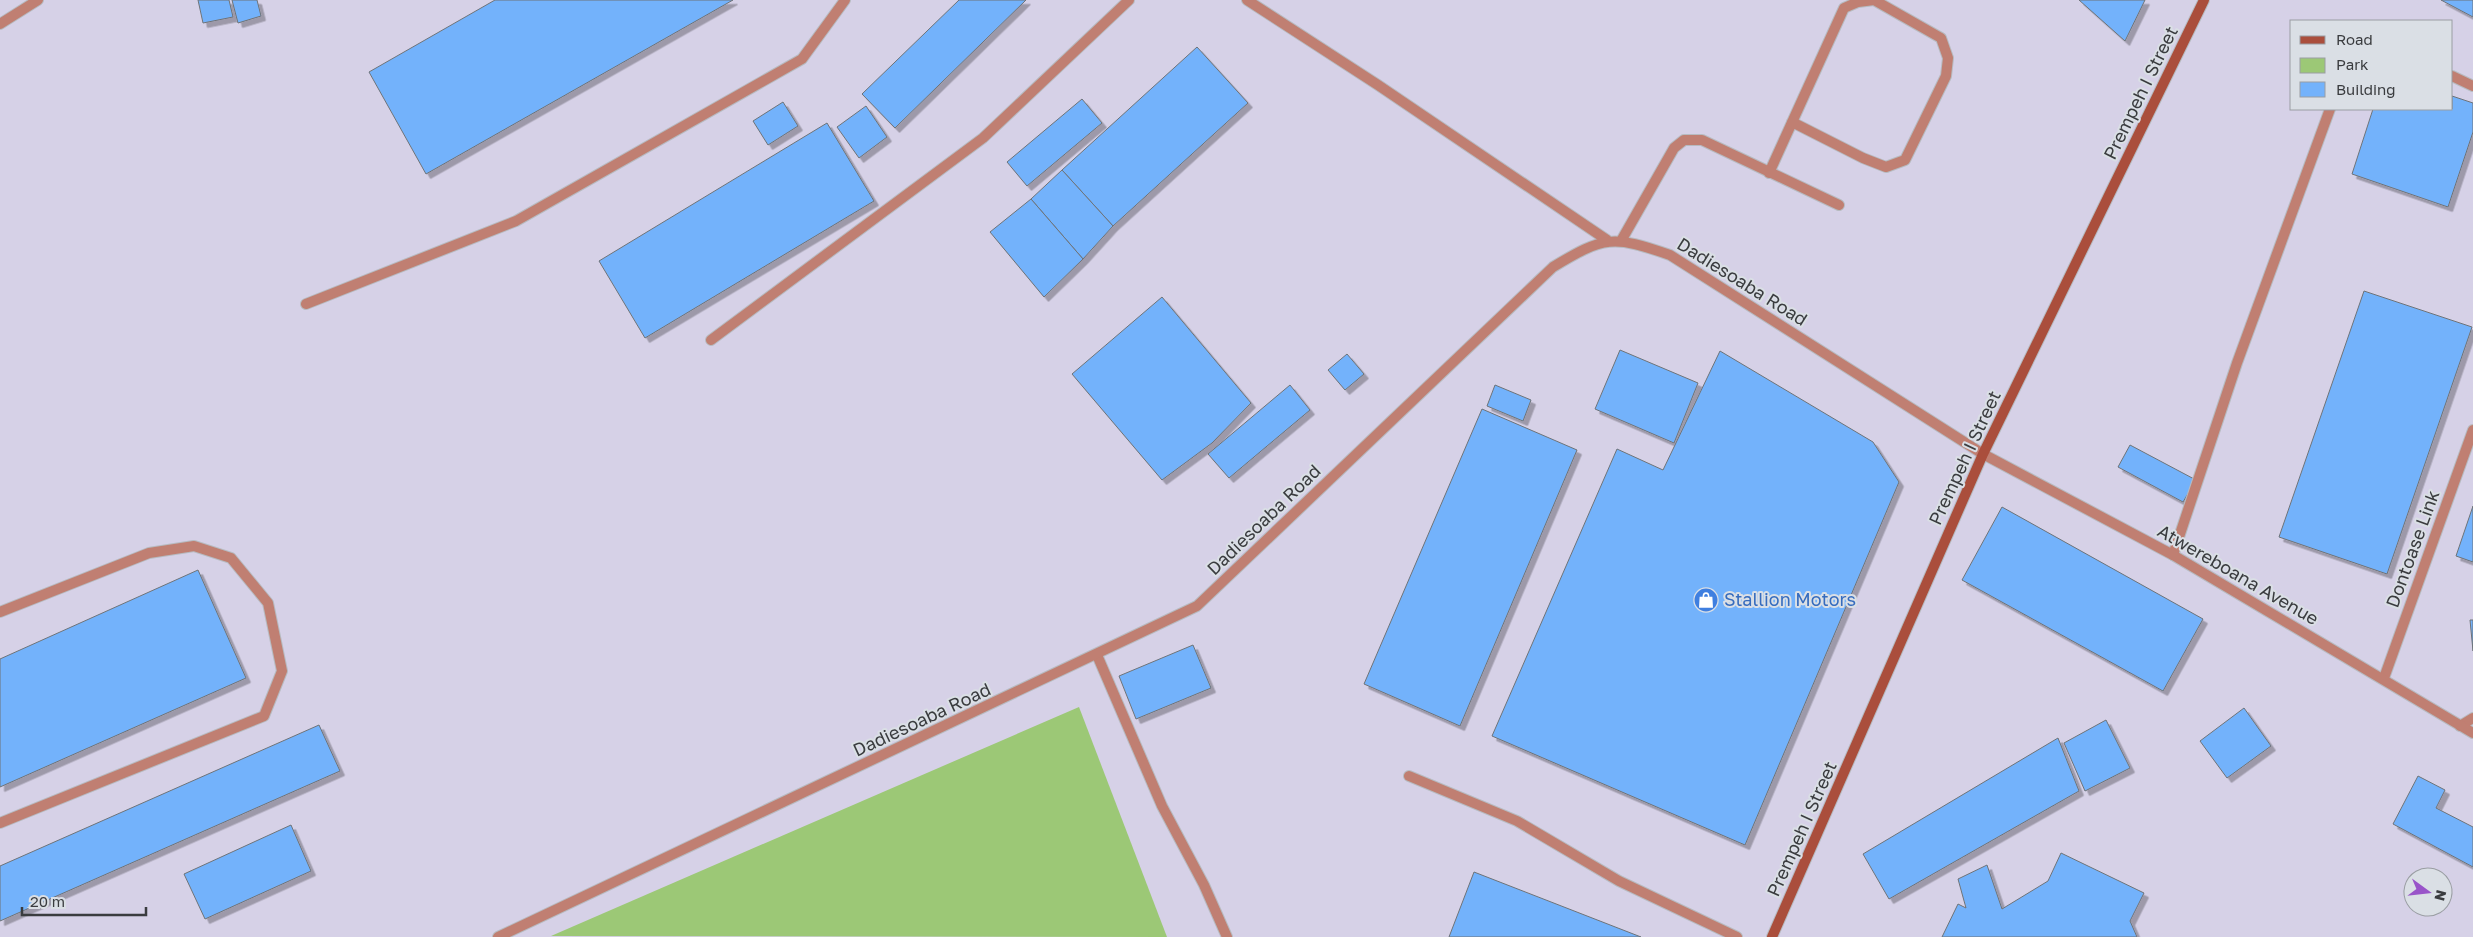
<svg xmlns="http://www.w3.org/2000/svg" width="2473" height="937" viewBox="0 0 2473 937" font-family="'Golos Text',sans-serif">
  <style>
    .commercial { fill: #d6d1e7; fill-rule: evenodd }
    .green { fill: #9cc876 }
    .building { fill: #73b2fb; stroke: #6e7378; filter: url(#shadow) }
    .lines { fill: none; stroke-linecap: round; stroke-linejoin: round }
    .service-casing { stroke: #b7bbc0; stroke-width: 12 }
    .minor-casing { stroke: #b7bbc0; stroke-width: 12 }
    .secondary-casing { stroke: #b7bbc0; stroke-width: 12 }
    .service { stroke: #c07f72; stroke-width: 10 }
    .minor { stroke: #c07f72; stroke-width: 10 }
    .secondary { stroke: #aa4e3c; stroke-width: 10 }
    .labels { text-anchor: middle; stroke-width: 4; stroke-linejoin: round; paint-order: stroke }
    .street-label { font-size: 18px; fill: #3a3c3f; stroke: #dadfe5 }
    .shop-label { font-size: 18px; fill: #366cbe; stroke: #dadfe5; text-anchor: start }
  </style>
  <defs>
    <filter id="shadow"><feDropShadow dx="4.5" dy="4.5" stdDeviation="0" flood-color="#0004"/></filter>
  </defs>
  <rect width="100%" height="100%" fill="#dadfe5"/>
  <path class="commercial" d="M0,0h2473v937h-2473zM2292,21h160v88h-160zM2413,877h30v30h-30z"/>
  <polygon class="green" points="1079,707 1167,937 551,936"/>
  <g class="building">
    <polygon points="198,0 229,0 233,17 203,23"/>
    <polygon points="232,0 257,0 261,16 238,23"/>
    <polygon points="495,0 733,0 426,174 369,72"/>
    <polygon points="959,0 1026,0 895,128 862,94"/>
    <polygon points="2079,0 2145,0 2125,41"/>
    <polygon points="2441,0 2473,0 2473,17"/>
    <polygon points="1197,47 1248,103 1113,226 1062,170"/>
    <polygon points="2452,96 2473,103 2473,132 2448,207 2352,174 2373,109 2452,109"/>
    <polygon points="1082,99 1102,123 1027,186 1007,162"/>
    <polygon points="783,102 798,126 768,145 753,121"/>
    <polygon points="866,106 887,137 859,158 837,127"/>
    <polygon points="827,123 874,201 645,338 599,261"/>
    <polygon points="1062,170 1113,226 1083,259 1031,199"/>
    <polygon points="1031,199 1083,259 1044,297 990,232"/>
    <polygon points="2364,291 2472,327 2387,574 2279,537"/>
    <polygon points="1162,297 1251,403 1212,443 1162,480 1072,374"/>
    <polygon points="1620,350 1698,383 1674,443 1595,409"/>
    <polygon points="1720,351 1873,442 1899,482 1745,845 1492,736 1617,449 1663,470"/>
    <polygon points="1347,354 1364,374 1345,390 1328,370"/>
    <polygon points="1290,385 1310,410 1229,478 1208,454"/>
    <polygon points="1495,385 1531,400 1523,421 1487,406"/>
    <polygon points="1482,409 1577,450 1460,726 1364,684"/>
    <polygon points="2130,445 2196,480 2183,502 2118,467"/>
    <polygon points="2473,506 2473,562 2456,556"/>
    <polygon points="2002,507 2203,619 2163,691 1962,580"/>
    <polygon points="198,570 246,678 0,787 0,659"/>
    <polygon points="2470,620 2473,620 2473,651"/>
    <polygon points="1193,645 1211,688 1136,719 1119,676"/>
    <polygon points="2244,708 2271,746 2227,778 2200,741"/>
    <polygon points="2106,720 2130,768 2085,791 2064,743"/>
    <polygon points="319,725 340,771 0,921 0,866"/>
    <polygon points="2058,738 2079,791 1889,899 1863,854"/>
    <polygon points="2418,776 2445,790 2436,808 2473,827 2473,867 2393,824"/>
    <polygon points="291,825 311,871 205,919 184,874"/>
    <polygon points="2061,853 2144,893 2130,921 2137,937 1942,937 1958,904 1966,908 1958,879 1987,865 2002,909 2048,881"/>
    <polygon points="1474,872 1641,937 1449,937"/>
  </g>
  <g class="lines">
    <defs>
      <g id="service">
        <polyline points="1247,0 1378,85 1607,240"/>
        <polyline points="0,24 38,0"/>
        <polyline points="2452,76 2473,86"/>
        <polyline points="1769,173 1844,8 1858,2 1874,0 1941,38 1948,58 1946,76 1905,160 1886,167 1863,158 1792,122"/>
        <polyline points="1621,241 1674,148 1684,140 1702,140 1839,205"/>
        <polyline points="306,304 516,221 802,59 845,0"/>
        <polyline points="711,340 983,138 1129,0"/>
        <polyline points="2173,555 2237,363 2330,109"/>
        <polyline points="0,612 149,553 194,546 231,558 268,603 282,671 264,716 0,823"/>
        <polyline points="1097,655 1162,806 1204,885 1227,937"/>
        <polyline points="1409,776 1517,821 1619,881 1737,937"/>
      </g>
      <g id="minor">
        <polyline points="2384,678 2473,430"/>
        <polyline points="2460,726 2473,718"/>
        <path d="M498,937l699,-331 356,-339c51,-31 60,-32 117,-12l313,199 190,101 300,178"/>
      </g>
      <polyline id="secondary" points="1772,937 1983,454 2204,0"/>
    </defs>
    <use href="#service" class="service-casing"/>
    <use href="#minor" class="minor-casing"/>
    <use href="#secondary" class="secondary-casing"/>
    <use href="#service" class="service"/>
    <use href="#minor" class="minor"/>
    <use href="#secondary" class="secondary"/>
  </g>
  <defs>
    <symbol id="shop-disc" viewBox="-11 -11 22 22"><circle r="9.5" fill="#3f7fe0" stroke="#dadfe5"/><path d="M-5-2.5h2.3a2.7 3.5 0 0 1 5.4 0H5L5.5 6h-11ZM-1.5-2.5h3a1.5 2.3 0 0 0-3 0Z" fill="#fff"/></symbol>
  </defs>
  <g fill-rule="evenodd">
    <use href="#shop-disc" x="1692" y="586" width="28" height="28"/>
  </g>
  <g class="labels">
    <g class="street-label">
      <text transform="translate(2141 93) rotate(-64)" y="6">Prempeh I Street</text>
      <text transform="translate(1742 282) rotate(32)" y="6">Dadiesoaba Road</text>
      <text transform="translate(1965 458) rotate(-65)" y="6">Prempeh I Street</text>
      <text transform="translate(1264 520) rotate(-44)" y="6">Dadiesoaba Road</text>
      <text transform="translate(2413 549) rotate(-70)" y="6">Dontoase Link</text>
      <text transform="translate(2238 575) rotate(30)" y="6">Atwereboana Avenue</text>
      <text transform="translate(922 720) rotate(-25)" y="6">Dadiesoaba Road</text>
      <text transform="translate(1802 829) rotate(-66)" y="6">Prempeh I Street</text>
    </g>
    <g class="shop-label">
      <text x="1724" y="606">Stallion Motors</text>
    </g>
  </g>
  <rect x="2290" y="20" width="162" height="90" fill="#dadfe5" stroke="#9a9ea3"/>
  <rect x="2300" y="36" width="25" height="8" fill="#aa4e3c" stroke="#9a9ea3"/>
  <text x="2336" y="45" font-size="15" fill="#3a3c3f">Road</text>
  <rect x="2300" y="58" width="25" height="15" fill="#9cc876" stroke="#9a9ea3"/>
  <text x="2336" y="70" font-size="15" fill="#3a3c3f">Park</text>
  <rect x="2300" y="82" width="25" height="15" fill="#73b2fb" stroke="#9a9ea3"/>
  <text x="2336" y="95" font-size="15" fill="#3a3c3f">Building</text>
  <g transform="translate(2428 892) rotate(105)"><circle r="24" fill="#dadfe5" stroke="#9a9ea3"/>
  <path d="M0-4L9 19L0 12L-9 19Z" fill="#9954c9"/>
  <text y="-8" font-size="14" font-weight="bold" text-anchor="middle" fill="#3a3c3f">N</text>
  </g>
  <path d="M22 907v8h124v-8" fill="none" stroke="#3a3c3f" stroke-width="2.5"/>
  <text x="30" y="907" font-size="15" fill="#3a3c3f" stroke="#dadfe5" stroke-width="4" paint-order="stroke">20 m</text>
</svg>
